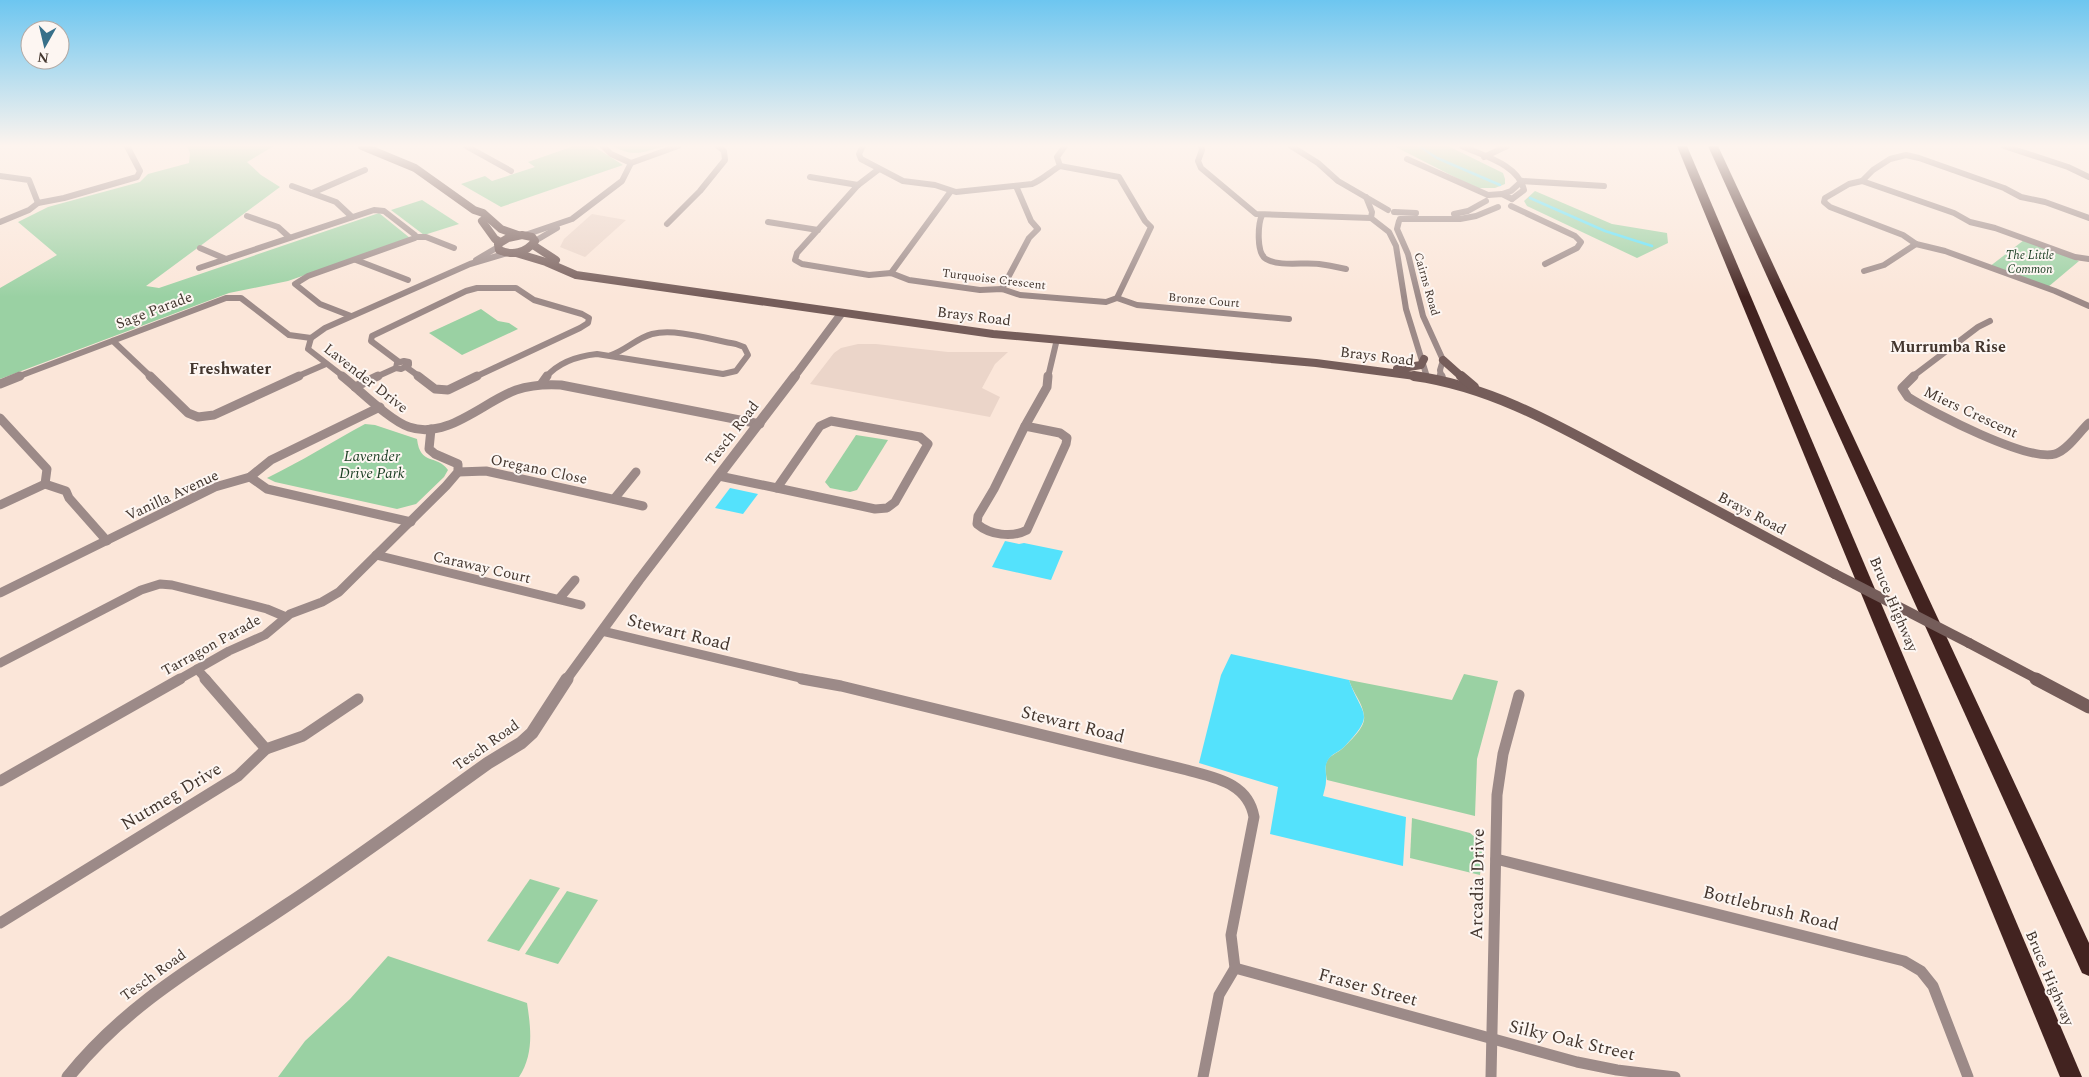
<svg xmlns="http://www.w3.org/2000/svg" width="2089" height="1077" viewBox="0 0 2089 1077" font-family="Spectral,serif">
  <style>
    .commercial { fill: #ebd5c9 }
    .green { fill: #9ad1a3 }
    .water { fill: #54e2fc }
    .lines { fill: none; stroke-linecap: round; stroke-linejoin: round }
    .stream { stroke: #54e2fc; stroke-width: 2.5 }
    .minor-far2 { stroke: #9c8a88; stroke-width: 6 }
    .minor-far1 { stroke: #9c8a88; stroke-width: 9 }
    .minor { stroke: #9c8a88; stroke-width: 11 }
    .tertiary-far2 { stroke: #9c8a88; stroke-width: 8 }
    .tertiary-far1 { stroke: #9c8a88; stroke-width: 10 }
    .tertiary { stroke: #9c8a88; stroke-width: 13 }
    .secondary-far2 { stroke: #755d5a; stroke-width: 8 }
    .secondary-far1 { stroke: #755d5a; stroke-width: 10 }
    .secondary { stroke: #755d5a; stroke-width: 13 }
    .motorway { fill: #422320; fill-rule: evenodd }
    .secondary-bridge { stroke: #755d5a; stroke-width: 10 }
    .labels { text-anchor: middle; stroke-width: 4; stroke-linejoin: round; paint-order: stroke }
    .far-park-label { font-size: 12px; font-style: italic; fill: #193c21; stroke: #fdf6f2 }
    .far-street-label { font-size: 12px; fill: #43362e; stroke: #fdf6f2 }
    .street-label { font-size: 15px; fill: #43362e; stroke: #fdf6f2 }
    .park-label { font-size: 15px; font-style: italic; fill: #193c21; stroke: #fdf6f2 }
    .neighbourhood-label { font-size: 16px; font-weight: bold; fill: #43362e; stroke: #fdf6f2 }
    .near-street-label { font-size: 18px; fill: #43362e; stroke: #fdf6f2 }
  </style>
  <rect width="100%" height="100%" fill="#fbe6d9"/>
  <g class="commercial">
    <polygon points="592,214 626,220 585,257 560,247 564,239"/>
    <polygon points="858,344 876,344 948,352 1008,352 995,364 982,388 1000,397 990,417 810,384 834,353 841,348"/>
  </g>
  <g class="green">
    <polygon points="187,146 274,146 247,162 261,175 280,187 146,286 159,288 379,213 410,238 288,281 229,293 0,379 0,288 57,255 18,222 48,207 140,182 148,174 189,163 190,153"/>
    <polygon points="574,146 593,146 623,165 501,207 461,184 485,176 492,181 535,167 528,162"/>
    <path d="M614,146h49c-18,7 -33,11 -49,0z"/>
    <polygon points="1394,146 1448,146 1503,173 1505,179 1505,184 1495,188 1476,188"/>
    <polygon points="1535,191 1612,224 1667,233 1668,243 1637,258 1527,206 1524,201"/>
    <polygon points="422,200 459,224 424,235 391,210"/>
    <polygon points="2024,240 2079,261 2048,287 1989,267"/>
    <polygon points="481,309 498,321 509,323 518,329 462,355 429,333"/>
    <path d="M365,424l10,1 42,14c3,27 20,15 31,31l-4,7 -28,27 -19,5 -122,-27 -8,-4c33,-16 65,-36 98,-54z"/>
    <polygon points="856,435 888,440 857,490 850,492 830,488 825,482"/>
    <path d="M1464,674l34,7 -21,78 -2,57 -148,-36c-1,-5 -2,-12 -1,-16 2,-9 11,-10 17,-16 7,-7 23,-21 21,-32 -1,-13 -11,-23 -15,-36l103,20z"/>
    <polygon points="1412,818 1470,833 1483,844 1480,875 1410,858"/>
    <polygon points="530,879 560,888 521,948 519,951 487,941"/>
    <polygon points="567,891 598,900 560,961 558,964 525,954"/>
    <path d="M388,956l139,47c4,26 7,51 -8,74h-241l27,-36 45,-42z"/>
  </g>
  <g class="water">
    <polygon points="730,488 758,494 743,514 715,508"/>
    <polygon points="1005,541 1019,544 1024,543 1063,551 1051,580 992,567"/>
    <path d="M1231,654l118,26c13,37 28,32 -5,67 -6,6 -14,7 -17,15 -3,6 0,13 -1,19 0,5 -2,10 -3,15l83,21 -3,49 -133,-32 8,-47 -79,-24 22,-88z"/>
  </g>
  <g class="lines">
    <g class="stream">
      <polyline points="1419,146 1437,158 1500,185"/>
      <polyline points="1530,198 1605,231 1652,246"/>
    </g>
    <g class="minor-far2">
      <polyline points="466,146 511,171"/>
      <polyline points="603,146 611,154 631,163"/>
      <path d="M863,146l-4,8 2,5 42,22 32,4 21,7 76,-8c10,-4 18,-12 28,-18l-3,-9 8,-11"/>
      <polyline points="1201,146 1202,150 1198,161 1201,168 1256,214 1371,218"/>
      <polyline points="1291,146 1318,163 1338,181 1388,210"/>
      <path d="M1462,146c21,10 56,18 62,44l-12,9"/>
      <polyline points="2004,146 2068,167 2089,177"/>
      <polyline points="1484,157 1507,146"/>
      <polyline points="1407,159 1488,195"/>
      <polyline points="879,169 858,185 797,253 795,260 802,264 869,275 891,273 909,280 980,290 1002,289 1020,295 1106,302 1117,298 1151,227 1145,221 1119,177 1060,166"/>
      <polyline points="0,176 29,180 38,203"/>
      <polyline points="810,177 858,185"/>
      <polyline points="1522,181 1604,186"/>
      <polyline points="1862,181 1954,213 1970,222 1995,228 2075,257 2089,259"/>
      <polyline points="292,186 336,202 352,217"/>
      <polyline points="312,193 365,170"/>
      <polyline points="1502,194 1511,191 1522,181"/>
      <polyline points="1488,195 1502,194 1512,199"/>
      <polyline points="1366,197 1372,212 1371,218 1389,232 1396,246 1406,309 1427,377"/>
      <polyline points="1511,206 1575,236 1581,242 1577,248 1545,264"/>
      <polyline points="1394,212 1416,213"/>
      <polyline points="1454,214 1468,211 1486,201"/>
      <path d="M1262,215c-4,9 -6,38 4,44 14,8 37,3 53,5 9,1 18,3 27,5"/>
      <polyline points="247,216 278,227 289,237"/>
      <polyline points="2089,218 2045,202 2021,197 2004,188 1919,158 1906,155 1890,159 1873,170 1862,181 1849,184 1825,198 1824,202 1830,207 1903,235 1916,244 1945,251 2055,291 2089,306"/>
      <polyline points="1400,219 1460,219 1476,216 1498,207"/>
      <polyline points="1399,221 1397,229 1408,254 1423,316 1443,360 1440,370 1441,377"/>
      <polyline points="0,222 29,210 38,203 64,198 137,177 140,171 127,146"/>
      <polyline points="768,222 818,230"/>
      <polyline points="667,224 700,191 725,160 724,151 718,146"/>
      <polyline points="525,235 572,219 622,181 631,163 678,146"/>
      <polyline points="416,237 426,237 454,248"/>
      <polyline points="535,241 557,228"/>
      <polyline points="200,248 226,259"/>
      <polyline points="356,260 408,280"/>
      <polyline points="476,260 498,247"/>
      <polyline points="199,268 374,210 384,211 415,235 415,238 308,276 295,284 320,304 351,316"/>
      <polyline points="1864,271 1884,265 1916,244"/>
      <polyline points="891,273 951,191"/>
      <polyline points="1002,289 1029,238 1038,229 1031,221 1016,186"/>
      <polyline points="1117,298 1137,305 1289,319"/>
      <polyline points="113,341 151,377"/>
      <polygon points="404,361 409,362 409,365 401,369 396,368 397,363"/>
      <polyline points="399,362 371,341 372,336 466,291 477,288 516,288 534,300 582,314 589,318 588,323 580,328 475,377"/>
      <polyline points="406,367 420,377"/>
      <polyline points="17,377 226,298 241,298 289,335 311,338"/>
      <polyline points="296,377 326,364"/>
      <polyline points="344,377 308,349 311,338 325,328 470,264 507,253"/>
      <polyline points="376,377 396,368"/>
      <path d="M546,377c13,-15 32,-21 51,-23l126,20 13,-3 12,-16 -4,-8 -8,-3c-24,-4 -60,-16 -84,-10 -15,4 -26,16 -41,21"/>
      <polyline points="1048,377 1057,339"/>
      <polyline points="1912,377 1978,327 1990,321"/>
    </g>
    <g class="minor-far1">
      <polyline points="150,376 188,413 198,417 214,415 299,376"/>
      <path d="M342,376c18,14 47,44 67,51 38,13 74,-25 107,-37 15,-5 29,-6 45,-5l199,39"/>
      <polyline points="418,376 435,389 448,390 477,376"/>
      <polyline points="1441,376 1442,380"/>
      <path d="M1914,376l-12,12 6,9c25,16 120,65 147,57 13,-4 24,-22 34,-31"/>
      <polyline points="542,383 547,376"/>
      <polyline points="0,384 20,376"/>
      <polyline points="355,387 378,376"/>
      <polyline points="0,418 47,469 45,484 66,491 69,498 107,541"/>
      <polygon points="831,421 920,437 928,444 895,502 887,508 875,509 777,488 820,426"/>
      <path d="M1025,426l35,7 7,5 -1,6 -39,86c-15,8 -37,5 -50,-6l1,-8 16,-27z"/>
      <polyline points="1025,426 1047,387 1048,376"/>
      <polyline points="458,472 486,471 643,506"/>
      <polyline points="719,476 777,488"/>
      <polyline points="250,477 267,489 411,522"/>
      <polyline points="614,499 636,472"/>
      <polyline points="0,505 45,484"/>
      <polyline points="376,555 581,605"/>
      <polyline points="0,593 215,487 250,477 271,460 380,407"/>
      <polyline points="559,599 575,580"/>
      <polyline points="602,631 809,680"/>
      <polyline points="0,663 141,590 160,584 172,585 267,609 286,617"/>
      <polyline points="197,669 207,680"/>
      <polyline points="178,680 229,651 265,635 290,614 322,602 339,592 446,486 458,472 458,464 435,454 429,449 431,429"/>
    </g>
    <g class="minor">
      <polyline points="205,679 266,749"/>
      <path d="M802,679l39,7 346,84c29,8 61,13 67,47l-23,118 4,33 -16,27 -16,82"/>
      <polyline points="0,781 180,679"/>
      <polyline points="1496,859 1904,961 1921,971 1933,986 1968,1077"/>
      <polyline points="0,923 238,776 266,749 303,736 358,699"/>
      <polyline points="1235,968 1577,1062 1617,1070 1675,1077"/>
      <polyline points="1491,1077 1497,795 1503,754 1519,695"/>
    </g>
    <polyline class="tertiary-far2" points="794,377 841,314"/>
    <polyline class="tertiary-far1" points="566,680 639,580 795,376"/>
    <path class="tertiary" d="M68,1077c62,-77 139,-118 219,-172 68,-45 134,-94 201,-142l33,-20 11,-10 35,-54"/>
    <g class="secondary-far2">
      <polyline points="362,146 415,168 474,210 483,213 501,229 518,235"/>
      <polyline points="482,221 495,239 500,242"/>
      <path d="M522,235l10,2 3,4c-9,12 -23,15 -36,9l-1,-6 10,-6z"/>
      <polyline points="533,245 556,260"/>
      <polyline points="516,253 546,262 576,275 993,334 1316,363 1423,377"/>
      <polyline points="1443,360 1462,377"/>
      <polyline points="1397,369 1421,365 1424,359"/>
    </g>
    <g class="secondary-far1">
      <path d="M1414,376c81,11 152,54 223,92 66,35 132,71 198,106"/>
      <polyline points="1461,376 1474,387"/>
      <polyline points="1969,643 2039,680"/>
    </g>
    <polyline class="secondary" points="2036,679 2089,707"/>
    <g class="motorway">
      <polygon points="1677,146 1687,146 2082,1077 2060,1077"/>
      <polygon points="1708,146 1718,146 2089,943 2089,976 2082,973"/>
    </g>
    <polyline class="secondary-bridge" points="1835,574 1969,643"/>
  </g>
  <linearGradient id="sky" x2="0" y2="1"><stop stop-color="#6dc6f0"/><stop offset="0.49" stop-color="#fdf4ee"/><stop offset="1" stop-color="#fdf4ee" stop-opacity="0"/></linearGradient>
  <rect width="2089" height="297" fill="url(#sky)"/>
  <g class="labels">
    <g class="far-park-label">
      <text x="2030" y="259">The Little<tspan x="2030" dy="14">Common</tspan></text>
    </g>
    <g class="far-street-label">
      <text transform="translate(994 279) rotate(7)" y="4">Turquoise Crescent</text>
      <text transform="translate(1427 284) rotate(74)" y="4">Cairns Road</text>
      <text transform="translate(1204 300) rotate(5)" y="4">Bronze Court</text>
    </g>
    <g class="street-label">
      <text transform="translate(154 310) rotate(-21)" y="5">Sage Parade</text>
      <text transform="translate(974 316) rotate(7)" y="5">Brays Road</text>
      <text transform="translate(1377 356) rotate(7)" y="5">Brays Road</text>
      <text transform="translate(366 378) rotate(38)" y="5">Lavender Drive</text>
      <text transform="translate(1971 412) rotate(25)" y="5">Miers Crescent</text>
      <text transform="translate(732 433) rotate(-52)" y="5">Tesch Road</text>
      <text transform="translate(539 469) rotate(12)" y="5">Oregano Close</text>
      <text transform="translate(172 495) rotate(-25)" y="5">Vanilla Avenue</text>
      <text transform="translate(1752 513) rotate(28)" y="5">Brays Road</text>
      <text transform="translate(482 567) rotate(13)" y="5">Caraway Court</text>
      <text transform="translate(1894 604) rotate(67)" y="5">Bruce Highway</text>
      <text transform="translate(211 645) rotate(-29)" y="5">Tarragon Parade</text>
      <text transform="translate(486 745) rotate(-35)" y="5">Tesch Road</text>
      <text transform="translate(153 975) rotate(-36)" y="5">Tesch Road</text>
      <text transform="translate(2050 978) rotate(67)" y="5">Bruce Highway</text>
    </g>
    <g class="park-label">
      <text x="372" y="461">Lavender<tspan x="372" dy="17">Drive Park</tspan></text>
    </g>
    <g class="neighbourhood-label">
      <text x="1948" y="352">Murrumba Rise</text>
      <text x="230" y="374">Freshwater</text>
    </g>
    <g class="near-street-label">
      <text transform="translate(679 632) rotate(14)" y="6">Stewart Road</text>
      <text transform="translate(1073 724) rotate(14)" y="6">Stewart Road</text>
      <text transform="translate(171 796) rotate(-31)" y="6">Nutmeg Drive</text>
      <text transform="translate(1477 884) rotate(-89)" y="6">Arcadia Drive</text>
      <text transform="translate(1771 908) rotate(14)" y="6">Bottlebrush Road</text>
      <text transform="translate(1368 987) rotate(15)" y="6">Fraser Street</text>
      <text transform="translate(1572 1040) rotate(13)" y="6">Silky Oak Street</text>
    </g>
  </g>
  <g transform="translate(45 45) rotate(188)"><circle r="24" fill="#fdf6f2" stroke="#b3a9a4"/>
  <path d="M0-4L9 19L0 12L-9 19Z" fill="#38708a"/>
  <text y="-8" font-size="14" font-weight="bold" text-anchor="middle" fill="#43362e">N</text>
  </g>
</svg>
